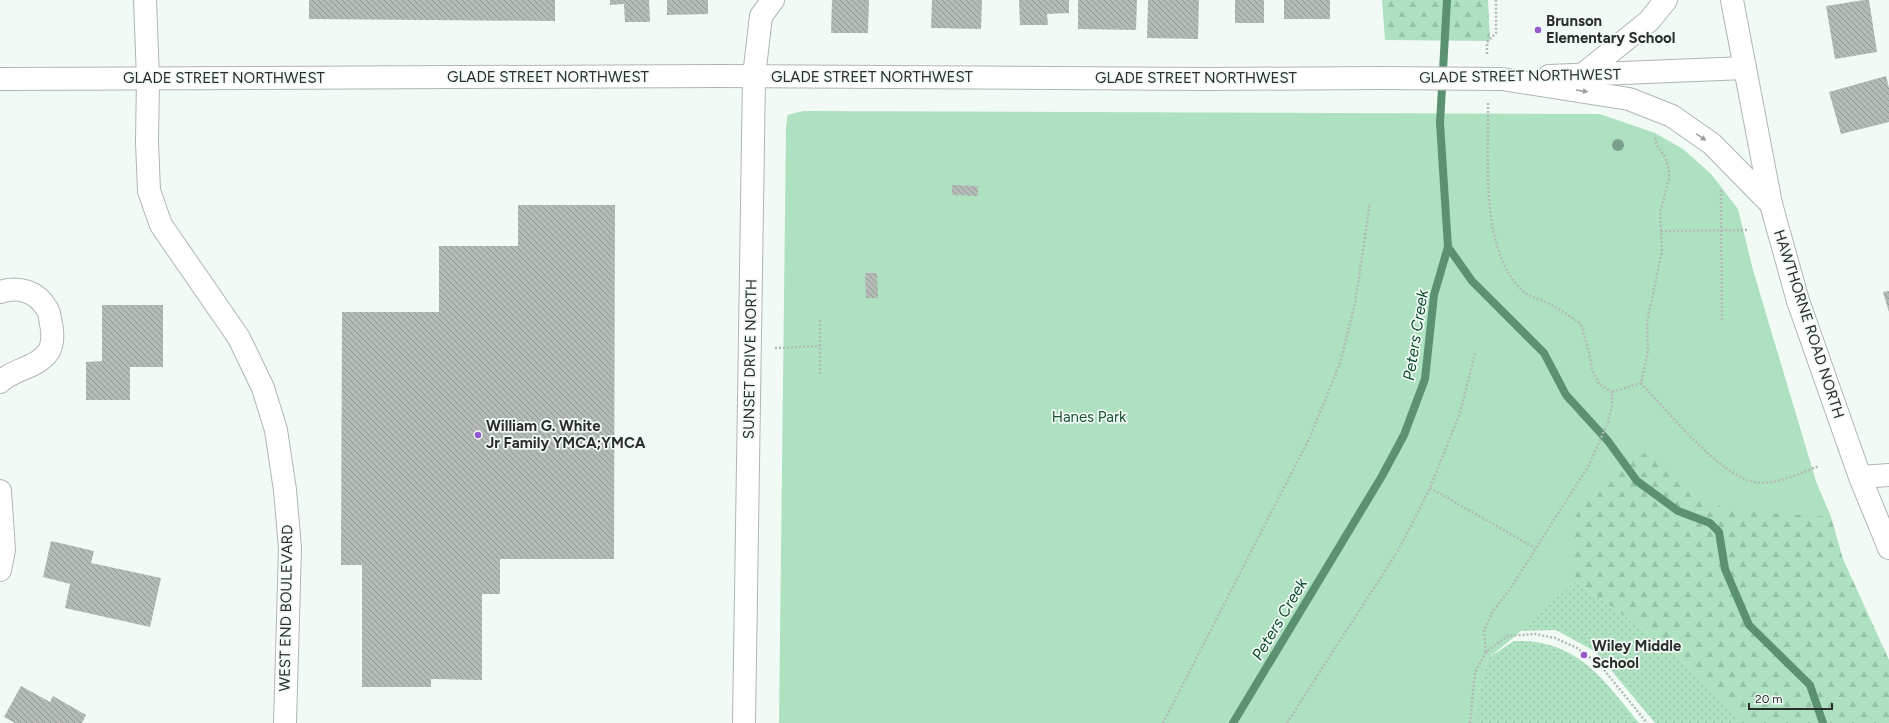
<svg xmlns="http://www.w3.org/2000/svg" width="1889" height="723" viewBox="0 0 1889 723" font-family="Figtree,sans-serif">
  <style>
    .grass { fill: url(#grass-dots) }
    .forest { fill: url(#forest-firs) }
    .park { fill: #ade1c0 }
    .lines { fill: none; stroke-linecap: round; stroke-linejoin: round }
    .stream { stroke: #5a9271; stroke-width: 8 }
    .building { fill: url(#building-back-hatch) }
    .minor-casing { stroke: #afb6b1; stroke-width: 24 }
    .tertiary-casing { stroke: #afb6b1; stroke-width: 24 }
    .secondary-casing { stroke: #afb6b1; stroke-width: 24 }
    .path { stroke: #b3bab6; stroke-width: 2.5; stroke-dasharray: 2 2; stroke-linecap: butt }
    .minor { stroke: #fff; stroke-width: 22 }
    .tertiary { stroke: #fff; stroke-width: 22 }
    .secondary { stroke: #fff; stroke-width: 22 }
    .tertiary-bridge-casing { stroke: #afb6b1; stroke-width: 24; stroke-linecap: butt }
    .tertiary-bridge { stroke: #fff; stroke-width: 22 }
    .tree { fill: #7b9f8c }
    .oneway { fill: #9fa0a0 }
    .poi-dot { fill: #9757cd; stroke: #f2faf5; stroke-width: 1.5 }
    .labels { text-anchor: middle; stroke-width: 3.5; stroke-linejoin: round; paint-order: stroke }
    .poi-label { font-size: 15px; font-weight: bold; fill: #2a2d2b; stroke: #f2faf5; text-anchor: start }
    .street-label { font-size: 15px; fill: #2a2d2b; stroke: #f2faf5 }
    .park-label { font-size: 15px; fill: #195536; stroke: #f2faf5 }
    .water-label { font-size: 16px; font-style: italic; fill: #0d4c2e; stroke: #f2faf5 }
  </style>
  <defs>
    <pattern id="grass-dots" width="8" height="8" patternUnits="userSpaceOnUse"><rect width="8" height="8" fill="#ade1c0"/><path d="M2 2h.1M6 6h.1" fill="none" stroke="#95c1a5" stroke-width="1.8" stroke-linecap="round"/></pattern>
    <pattern id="forest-firs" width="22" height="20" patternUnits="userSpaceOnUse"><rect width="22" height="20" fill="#ade1c0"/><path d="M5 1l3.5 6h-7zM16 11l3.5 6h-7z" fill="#95c1a5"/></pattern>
    <pattern id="building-back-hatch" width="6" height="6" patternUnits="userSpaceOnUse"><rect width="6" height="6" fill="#b4bbb6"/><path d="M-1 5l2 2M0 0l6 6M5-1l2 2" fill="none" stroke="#939894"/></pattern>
  </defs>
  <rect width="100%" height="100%" fill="#f2faf5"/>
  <g class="grass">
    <polygon points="1575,581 1669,648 1733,712 1738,723 1655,723 1596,652 1556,630 1511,631 1343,723 1537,616"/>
    <path d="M1514,641c63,-2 89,38 125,82h-161v-28l10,-37z"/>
  </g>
  <g class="forest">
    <polygon points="1382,0 1488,0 1490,41 1385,40"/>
    <polygon points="804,111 1777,351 1816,482 1831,517 1843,559 1889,660 1889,723 1738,723 1733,712 1669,648 1575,581 1537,616 786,128 788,115"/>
  </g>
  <polygon class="park" points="804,111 1600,114 1655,133 1683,149 1711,174 1738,209 1753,270 1816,482 1831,517 1725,510 1647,452 1604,477 1572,521 1575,581 1513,638 1488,658 1478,695 1478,723 779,723 786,128 788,115"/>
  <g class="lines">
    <g class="stream">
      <polyline points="1448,247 1472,281 1544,353 1566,395 1608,441 1637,481 1678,511 1710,523 1719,532 1725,569 1749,625 1810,685 1823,723"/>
      <polyline points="1233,723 1382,476 1404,435 1425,379 1434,295 1448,247 1440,123 1447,0"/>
    </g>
  </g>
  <g class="building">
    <polygon points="309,0 555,0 555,21 309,19"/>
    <polygon points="610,0 649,0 650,22 625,22 624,4 610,5"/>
    <polygon points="667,0 708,0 708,14 667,15"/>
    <polygon points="832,0 869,0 868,33 831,33"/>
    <polygon points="932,0 982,0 981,29 931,28"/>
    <polygon points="1019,0 1069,0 1069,13 1047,14 1048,25 1020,25"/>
    <polygon points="1078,0 1137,0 1136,30 1078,29"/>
    <polygon points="1148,0 1199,0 1198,39 1147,38"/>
    <rect x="1235" y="0" width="29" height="23"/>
    <rect x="1284" y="0" width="46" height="19"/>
    <polygon points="1864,0 1869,0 1877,52 1835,59 1826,6"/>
    <polygon points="1886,76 1889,88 1889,122 1841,134 1829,92"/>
    <polygon points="952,185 978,186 978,196 952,195"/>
    <polygon points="518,205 615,205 614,559 500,559 500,594 482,594 482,680 431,679 431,687 362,687 362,565 341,565 342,312 439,312 439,246 518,246"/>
    <polygon points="865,273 877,273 878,298 866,298"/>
    <polygon points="1889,291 1889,312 1883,292"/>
    <polygon points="102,305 163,305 163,367 130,367 130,400 86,400 86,362 102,361"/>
    <polygon points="51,541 94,551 91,563 161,578 150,627 65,608 70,584 43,577"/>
    <polygon points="21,686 50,702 53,696 86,715 82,723 15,723 4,717"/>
  </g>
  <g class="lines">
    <defs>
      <g id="minor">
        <path d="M0,292c18,-6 37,-1 47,17 3,4 3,10 4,15 2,7 2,20 -2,27 -11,17 -36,18 -49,31"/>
        <polyline points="1860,477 1889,475"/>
        <polyline points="0,491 4,550 0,570"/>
        <polyline points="744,723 754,76 761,16 773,0"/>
      </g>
      <g id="tertiary">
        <polyline points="145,0 148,78 147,142 149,191 161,225 239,338 263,388 276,430 285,490 290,548 285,723"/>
        <polyline points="1582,75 1649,21 1666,0"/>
        <polyline points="1549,76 1745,68"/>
        <polyline points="0,79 719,76 1207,79 1380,78"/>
        <polyline points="1502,79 1629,99 1672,116 1712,144 1771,204"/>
      </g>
      <polyline id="secondary" points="1732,0 1771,204 1798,301 1860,477 1889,548"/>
    </defs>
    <use href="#minor" class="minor-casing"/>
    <use href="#tertiary" class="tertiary-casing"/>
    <use href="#secondary" class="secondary-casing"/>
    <g class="path">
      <polyline points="1487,54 1487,42 1496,33 1496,0"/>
      <path d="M1488,103c1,55 -9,148 35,188 8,7 21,9 30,15 10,5 19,12 28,18l8,28 3,18 7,14 13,8"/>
      <polyline points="1721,190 1722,322"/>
      <polyline points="1661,231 1747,230"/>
      <polyline points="820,320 820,375"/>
      <polyline points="775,348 820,346"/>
      <path d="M1641,383c26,27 78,93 114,99 20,4 45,-9 64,-16"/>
      <polyline points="1430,488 1535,548"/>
      <polyline points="1486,652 1484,630 1493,611 1510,589 1589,465 1608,422 1612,406 1612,392 1641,383 1648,350 1647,322 1662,251 1660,213 1669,179 1669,170 1665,157 1656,144 1655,137"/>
      <polyline points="1163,723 1310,437 1340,363 1355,303 1370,203"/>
      <polyline points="1287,723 1399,549 1430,488 1460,413 1475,353"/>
      <polyline points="1470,723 1475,672 1486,652 1507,636 1535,634 1555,638 1577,648 1600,665 1647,723"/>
    </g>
    <use href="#minor" class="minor"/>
    <use href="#tertiary" class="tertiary"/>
    <use href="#secondary" class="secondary"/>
    <defs>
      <polyline id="tertiary-bridge" points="1380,78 1502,79"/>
    </defs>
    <use href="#tertiary-bridge" class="tertiary-bridge-casing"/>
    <use href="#tertiary-bridge" class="tertiary-bridge"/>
  </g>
  <circle class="tree" cx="1618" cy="145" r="6"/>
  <defs><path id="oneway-solid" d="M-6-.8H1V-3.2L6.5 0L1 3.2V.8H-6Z"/></defs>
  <g class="oneway">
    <use href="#oneway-solid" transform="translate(1582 91) rotate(9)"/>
    <use href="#oneway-solid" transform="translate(1701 137) rotate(35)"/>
  </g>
  <g class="poi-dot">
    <circle cx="1538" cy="30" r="4"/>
    <circle cx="478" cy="435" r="4"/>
    <circle cx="1584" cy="655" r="4"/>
  </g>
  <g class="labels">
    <g class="poi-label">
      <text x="1546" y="26">Brunson<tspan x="1546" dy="17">Elementary School</tspan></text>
      <text x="486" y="431">William G. White<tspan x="486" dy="17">Jr Family YMCA;YMCA</tspan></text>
      <text x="1592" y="651">Wiley Middle<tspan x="1592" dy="17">School</tspan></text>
    </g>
    <g class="street-label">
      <text transform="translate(1520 76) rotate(-1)" y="5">GLADE STREET NORTHWEST</text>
      <text x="548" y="82">GLADE STREET NORTHWEST</text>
      <text x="872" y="82">GLADE STREET NORTHWEST</text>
      <text x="224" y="83">GLADE STREET NORTHWEST</text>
      <text x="1196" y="83">GLADE STREET NORTHWEST</text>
      <text transform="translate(1809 324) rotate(72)" y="5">HAWTHORNE ROAD NORTH</text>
      <text transform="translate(750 359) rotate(-89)" y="5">SUNSET DRIVE NORTH</text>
      <text transform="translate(286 608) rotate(-89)" y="5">WEST END BOULEVARD</text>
    </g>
    <g class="park-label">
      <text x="1089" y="422">Hanes Park</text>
    </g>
    <g class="water-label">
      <text transform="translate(1415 335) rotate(-81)" y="6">Peters Creek</text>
      <text transform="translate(1279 619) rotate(-59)" y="6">Peters Creek</text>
    </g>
  </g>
  <path d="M1749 703v6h83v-6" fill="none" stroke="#2a2d2b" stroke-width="2"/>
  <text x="1755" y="703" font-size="12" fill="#2a2d2b" stroke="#f2faf5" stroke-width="3" paint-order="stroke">20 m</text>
</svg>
